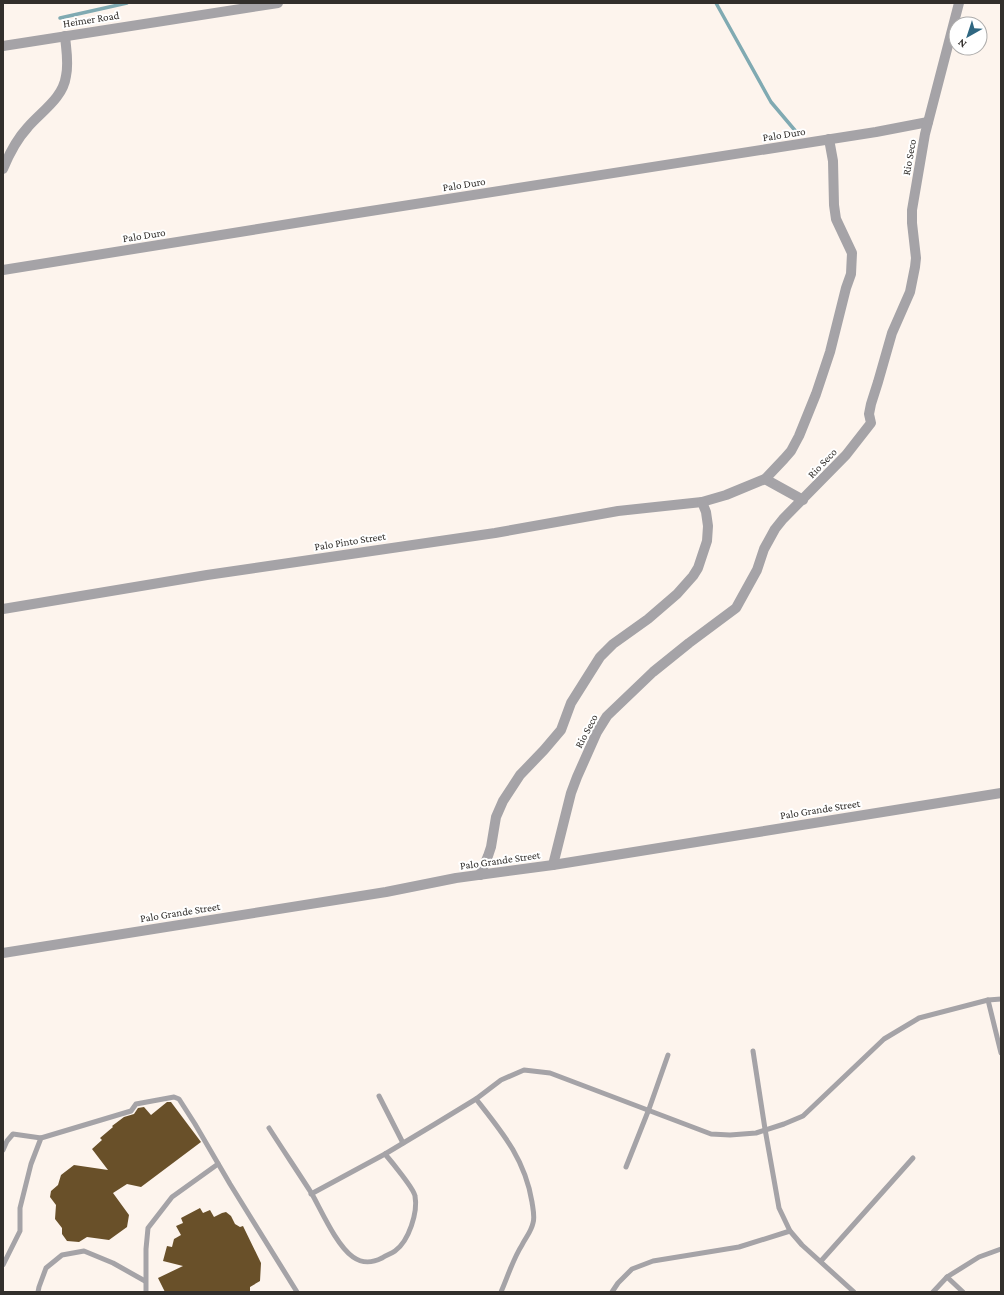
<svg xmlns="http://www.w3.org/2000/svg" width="1004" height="1295" viewBox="0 0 1004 1295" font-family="'Crimson Pro',serif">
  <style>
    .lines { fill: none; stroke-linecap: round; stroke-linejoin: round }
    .stream { stroke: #80aab2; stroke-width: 3.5 }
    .building { fill: #695029 }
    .service { stroke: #a5a3a7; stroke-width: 5 }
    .minor { stroke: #a5a3a7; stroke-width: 10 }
    .tertiary { stroke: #a5a3a7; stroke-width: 10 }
    .labels { text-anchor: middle; stroke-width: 4; stroke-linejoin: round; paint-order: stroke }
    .street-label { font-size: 11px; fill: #322f2c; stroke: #fff }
  </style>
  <rect width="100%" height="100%" fill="#fdf4ed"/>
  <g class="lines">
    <g class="stream">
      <polyline points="716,3 771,102 798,134"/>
      <polyline points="60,18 127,3"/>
    </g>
  </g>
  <g class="building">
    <polygon points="167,1102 171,1102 201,1142 141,1187 127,1184 113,1193 129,1215 127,1227 109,1240 87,1237 79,1242 67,1241 62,1234 62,1228 55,1219 56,1205 50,1197 51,1191 58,1185 61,1175 74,1165 108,1170 92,1149 102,1140 100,1138 113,1127 112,1126 124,1117 134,1114 138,1108 144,1107 151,1115"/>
    <polygon points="200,1208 203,1213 210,1210 214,1217 222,1213 226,1212 231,1216 235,1224 240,1227 243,1226 261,1263 260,1281 250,1287 250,1292 165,1292 158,1278 183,1266 163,1261 167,1246 172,1247 174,1239 181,1235 176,1226 183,1223 181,1218"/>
  </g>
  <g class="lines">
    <g class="service">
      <polyline points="988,1000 1001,1053"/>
      <polyline points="753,1051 765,1129 779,1208 790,1231 802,1245 854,1292"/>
      <polyline points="379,1096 403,1143"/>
      <path d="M476,1099c26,33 49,60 56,103 1,7 3,15 1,21 -2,9 -7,14 -11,22 -9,14 -14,31 -21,47"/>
      <path d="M269,1128c14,22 29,44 43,66 10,18 25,52 41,63 10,7 19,6 29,1 4,-3 9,-4 13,-7 14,-10 23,-39 20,-55 -1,-7 -24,-35 -30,-42"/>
      <polyline points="3,1150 7,1141 13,1134 41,1138"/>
      <polyline points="626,1167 649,1109 668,1055"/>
      <polyline points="311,1194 385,1154 435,1124 476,1099 501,1080 524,1070 550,1073 711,1134 730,1135 756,1133 784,1124 803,1116 884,1039 919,1018 988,1000 1001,999"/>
      <polyline points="821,1261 913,1158"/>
      <polyline points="3,1265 20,1231 20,1208 31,1164 41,1138 131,1111 136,1104 174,1097 179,1099 195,1124 230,1184 297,1292"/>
      <polyline points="947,1277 963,1292"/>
      <polyline points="38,1292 39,1287 46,1268 62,1255 84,1251 113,1263 145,1281"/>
      <polyline points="146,1292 146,1249 148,1228 172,1197 218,1164"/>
      <polyline points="612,1292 618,1283 632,1269 653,1261 739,1247 790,1231"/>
      <polyline points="933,1292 947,1277 979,1257 1001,1249"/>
    </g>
    <g class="minor">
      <path d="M3,169c6,-15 14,-30 25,-42 14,-16 35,-29 38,-51 3,-14 0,-27 -1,-40"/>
      <polyline points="3,270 345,215 876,132 928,122"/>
      <polyline points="765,479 803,500"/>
      <polyline points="3,609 207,575 495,533 618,511 702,502 726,495 765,479 784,459 791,451 799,436 816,394 830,352 846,288 851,274 852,253 836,219 834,205 833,161 829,139"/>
      <polyline points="553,865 571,793 577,777 597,732 607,716 653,672 689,643 736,608 757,570 764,549 775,529 783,519 846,455 871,423 869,414 871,404 878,382 892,333 910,292 915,267 916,258 912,223 912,210 925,134 959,3"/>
      <polyline points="480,875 488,856 491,847 496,817 503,801 520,775 544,750 561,730 571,703 600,657 613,644 648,619 677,594 693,576 698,568 707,541 708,526 706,512 702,502"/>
      <polyline points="3,953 386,892 456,878 553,865 1001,793"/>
    </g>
    <polyline class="tertiary" points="3,46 278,3"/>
  </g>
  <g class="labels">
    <g class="street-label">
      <text transform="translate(91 19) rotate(-9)" y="4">Heimer Road</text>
      <text transform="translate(784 134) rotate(-9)" y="4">Palo Duro</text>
      <text transform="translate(909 157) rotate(-80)" y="4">Rio Seco</text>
      <text transform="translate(464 184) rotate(-9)" y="4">Palo Duro</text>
      <text transform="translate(144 235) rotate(-9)" y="4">Palo Duro</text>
      <text transform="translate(822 463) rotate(-46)" y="4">Rio Seco</text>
      <text transform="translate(350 541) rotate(-9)" y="4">Palo Pinto Street</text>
      <text transform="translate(586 731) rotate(-62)" y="4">Rio Seco</text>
      <text transform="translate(820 809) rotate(-9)" y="4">Palo Grande Street</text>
      <text transform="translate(500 860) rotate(-8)" y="4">Palo Grande Street</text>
      <text transform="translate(180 912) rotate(-9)" y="4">Palo Grande Street</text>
    </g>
  </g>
  <rect width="1004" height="1295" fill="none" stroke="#322f2c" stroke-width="8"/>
  <g transform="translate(968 36) rotate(219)"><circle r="19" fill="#ffffff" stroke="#adacab"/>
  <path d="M0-3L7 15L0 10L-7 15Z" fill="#2f6781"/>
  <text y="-6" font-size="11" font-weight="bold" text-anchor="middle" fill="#322f2c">N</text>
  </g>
</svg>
